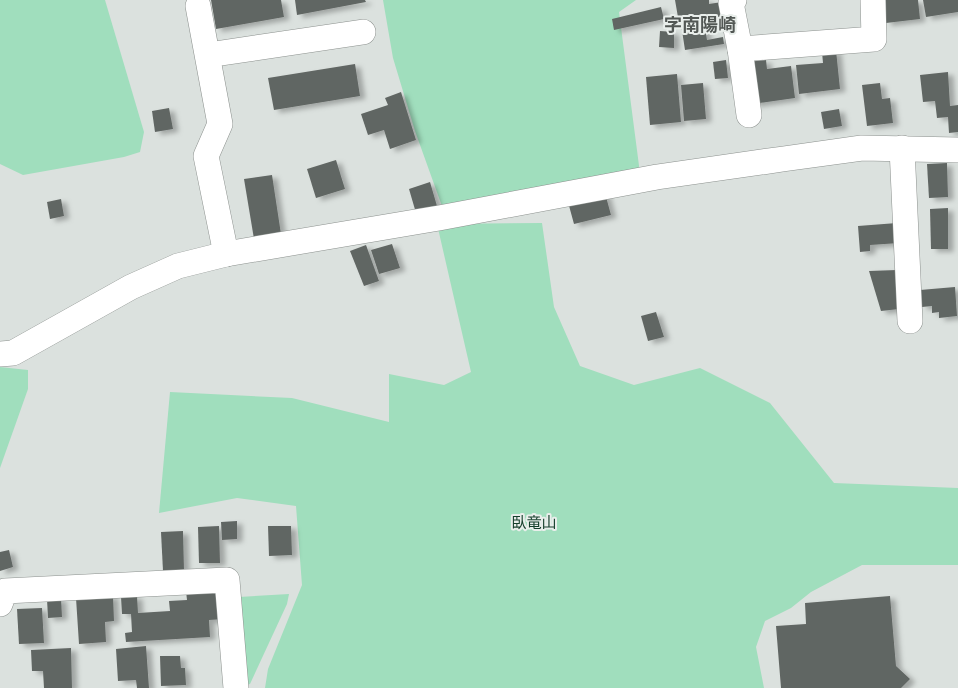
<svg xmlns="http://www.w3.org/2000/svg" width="958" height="688" viewBox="0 0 958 688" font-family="'Alegreya Sans','Noto Sans JP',sans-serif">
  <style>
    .green { fill: #a0debd }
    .building { fill: #616663; filter: url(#shadow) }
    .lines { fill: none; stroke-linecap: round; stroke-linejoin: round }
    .minor-casing { stroke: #8c918e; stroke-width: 26 }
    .minor { stroke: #fff; stroke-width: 25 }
    .labels { text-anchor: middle; stroke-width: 4; stroke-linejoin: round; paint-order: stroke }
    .park-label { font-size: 15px; fill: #153e2b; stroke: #e9eeeb }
    .quarter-label { font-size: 18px; font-weight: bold; fill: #525754; stroke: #e9eeeb }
  </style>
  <defs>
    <filter id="shadow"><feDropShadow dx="5.5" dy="3" stdDeviation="2.5" flood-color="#0004"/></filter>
  </defs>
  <rect width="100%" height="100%" fill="#dbe1de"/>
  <g class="green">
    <polygon points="0,0 105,0 144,132 140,152 124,157 23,175 0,164"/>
    <polygon points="383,0 636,0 619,12 641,181 443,209 415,131 393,58"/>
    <polygon points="542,223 554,307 580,366 634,385 700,368 770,403 834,483 958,488 958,565 862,565 811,592 791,608 765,621 756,647 764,688 265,688 268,669 302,585 296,506 237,498 159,513 170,392 292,398 389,422 389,374 444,385 471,372 437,224"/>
    <polygon points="0,367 28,370 28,389 0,468"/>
    <polygon points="289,594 287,604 250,684 243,686 239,597"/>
  </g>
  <g class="building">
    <polygon points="211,0 281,0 284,17 216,29"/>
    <polygon points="295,0 365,0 366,2 297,15"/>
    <polygon points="675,0 709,0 709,4 722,2 724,16 679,23"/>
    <polygon points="883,0 918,0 920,19 886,23"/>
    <polygon points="923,0 958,0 958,12 926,17"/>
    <polygon points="661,7 664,19 614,30 612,19"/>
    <polygon points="695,22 696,30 705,28 707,40 723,37 724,44 685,50 681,24"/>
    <polygon points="660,31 674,32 674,48 659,47"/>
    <polygon points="836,50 840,89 799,94 796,65 823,63 822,52"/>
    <polygon points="726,60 728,78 715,79 713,62"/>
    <polygon points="766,60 767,69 791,66 795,98 753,104 747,62"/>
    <polygon points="355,64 360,96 274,110 268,78"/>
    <polygon points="948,72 950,106 958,105 958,132 949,133 948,117 937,118 935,101 923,102 920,75"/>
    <polygon points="677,74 681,122 650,125 646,77"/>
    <polygon points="703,83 706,119 684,121 681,85"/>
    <polygon points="880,83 882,99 890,98 893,123 867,126 862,85"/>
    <polygon points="401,92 416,140 390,149 384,130 368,135 361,114 388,105 385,98"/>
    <polygon points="169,108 173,129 155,132 152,111"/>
    <polygon points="839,109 842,126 824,129 821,112"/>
    <polygon points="336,160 345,189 316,198 307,169"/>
    <polygon points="947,163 948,197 929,198 927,164"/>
    <polygon points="272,175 281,234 254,239 244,179"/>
    <polygon points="430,182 437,206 416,213 409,189"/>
    <polygon points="605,193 611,215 574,224 568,202"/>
    <polygon points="61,199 64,216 50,219 47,202"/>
    <polygon points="948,208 948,249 931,249 930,209"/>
    <polygon points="897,223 899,243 870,245 870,251 860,252 858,226"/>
    <polygon points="392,244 400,268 379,274 371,250"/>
    <polygon points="366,245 379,281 364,286 350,251"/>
    <polygon points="897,270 899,309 881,311 869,271"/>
    <polygon points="955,287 957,316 939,318 939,312 932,313 932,306 922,307 920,290"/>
    <polygon points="656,312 664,337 648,341 641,316"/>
    <polygon points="237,521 237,539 222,540 221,522"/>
    <polygon points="219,526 220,563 199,563 198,527"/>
    <polygon points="268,526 291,526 292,555 269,556"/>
    <polygon points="183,531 184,570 163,571 161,532"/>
    <polygon points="9,550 13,567 0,571 0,552"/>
    <polygon points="222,590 224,619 209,620 210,637 126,642 125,633 132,632 131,614 122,614 121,597 137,596 138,613 170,611 169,601 187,600 186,591"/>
    <polygon points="113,595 114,621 105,622 106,642 79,644 76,598"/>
    <polygon points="890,596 896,666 910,679 901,688 781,688 776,626 806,624 805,603"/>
    <polygon points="61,598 62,617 48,618 47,599"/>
    <polygon points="42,608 44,643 19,644 17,609"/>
    <polygon points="146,646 149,688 137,688 136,680 118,681 116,649"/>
    <polygon points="71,648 72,688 44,688 43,671 32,671 31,650"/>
    <polygon points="160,656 180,656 181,668 185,668 186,685 161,686"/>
  </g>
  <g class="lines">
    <defs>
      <g id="minor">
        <polyline points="734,0 731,3 740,49 874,39 873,0"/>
        <polyline points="198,6 220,124 206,156 226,254"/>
        <polyline points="740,49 749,115"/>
        <polyline points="208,55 363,32"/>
        <polyline points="902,148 910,321"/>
        <polyline points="0,354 13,353 131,287 178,266 226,254 439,218 657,177 783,159 862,148 958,150"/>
        <polyline points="0,604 5,591 227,580 236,688"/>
      </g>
    </defs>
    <use href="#minor" class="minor-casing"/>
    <use href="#minor" class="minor"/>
  </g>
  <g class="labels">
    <g class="park-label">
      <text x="534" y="528">臥竜山</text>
    </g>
    <g class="quarter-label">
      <text x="700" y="31">字南陽崎</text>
    </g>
  </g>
</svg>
